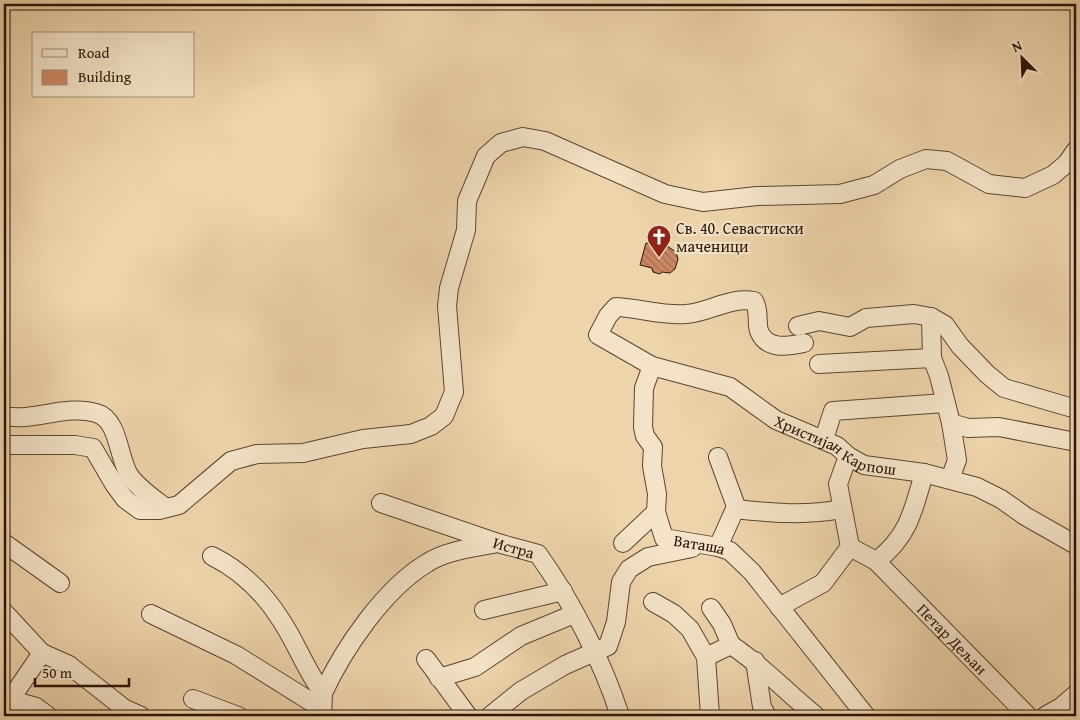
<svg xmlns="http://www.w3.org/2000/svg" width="1080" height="720" viewBox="0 0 1080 720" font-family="'Gentium Book Plus',serif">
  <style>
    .building { fill: url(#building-back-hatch); stroke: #2b1508 }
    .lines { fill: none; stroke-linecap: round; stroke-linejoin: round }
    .minor-casing { stroke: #5c4531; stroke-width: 20 }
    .minor { stroke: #f4e3c8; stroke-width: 18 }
    .labels { text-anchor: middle; stroke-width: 4.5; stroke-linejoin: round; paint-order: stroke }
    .poi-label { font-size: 16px; fill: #2b1508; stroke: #f4e3c8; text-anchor: start }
    .street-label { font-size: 16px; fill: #2b1508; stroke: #f4e3c8 }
  </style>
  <defs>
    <pattern id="building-back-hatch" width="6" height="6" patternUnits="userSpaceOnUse" patternTransform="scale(1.25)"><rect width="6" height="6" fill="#cb8764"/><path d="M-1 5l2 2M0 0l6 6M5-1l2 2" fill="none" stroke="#a56d50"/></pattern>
  </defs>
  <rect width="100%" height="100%" fill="#eed4ab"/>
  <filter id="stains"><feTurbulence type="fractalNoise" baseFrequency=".004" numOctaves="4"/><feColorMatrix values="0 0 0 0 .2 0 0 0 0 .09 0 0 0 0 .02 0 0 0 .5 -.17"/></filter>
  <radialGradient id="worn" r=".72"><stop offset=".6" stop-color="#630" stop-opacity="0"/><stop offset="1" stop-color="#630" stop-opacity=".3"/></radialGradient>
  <polygon class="building" points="646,243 667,246 676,252 678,259 675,269 670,273 662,272 660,274 653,272 652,268 640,265"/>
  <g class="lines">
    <defs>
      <g id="minor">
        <polyline points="931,317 932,358"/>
        <polyline points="798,326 819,321 850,327 866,318 914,314 931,317 945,325 960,346 987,374 1004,388 1076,409"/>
        <path id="s1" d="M804,343c-15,3 -37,8 -45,-12 -3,-10 1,-20 -5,-30 -25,-4 -44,11 -68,13 -23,2 -47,-6 -70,-7l-8,9 -10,19 54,31 78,21 46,33 61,26 11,10 16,9 60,8 53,14 24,12 24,17 51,29"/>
        <polyline points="819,364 932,358 939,376 951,423 968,428 999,427 1076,442"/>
        <path id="s2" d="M652,366l-8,22 -1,39 2,9 8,11 -1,19 5,28 -1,18 8,26 54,9 12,4 22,21 114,144"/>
        <path d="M4,416c30,6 62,-12 92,-3 23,6 22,44 33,62 9,13 24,23 37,33"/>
        <polyline points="824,439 833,411 945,403"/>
        <polyline points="4,445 75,445 93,448 114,484 125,499 140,510 159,510 179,505 231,461 257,454 303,453 363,439 411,434 431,426 444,416 454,392 447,306 449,288 466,230 467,201 486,156 501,143 523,137 545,141 665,194 703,202 757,196 840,194 874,185 900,169 926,159 947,161 989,184 1025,188 1053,175 1067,163 1076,150"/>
        <polyline points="718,457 737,509"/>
        <polyline points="950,479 957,460 951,423"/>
        <path id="s3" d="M381,503l117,40 40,11c33,46 65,108 82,162"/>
        <polyline points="4,543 60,583"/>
        <polyline points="623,543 656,512"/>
        <path d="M718,547l17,-38c36,4 71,7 106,0"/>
        <path d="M850,547l26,14c32,-23 38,-52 48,-88"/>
        <path d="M212,556c28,14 52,37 69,64 16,24 25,51 42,73l-1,23"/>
        <path id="s4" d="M876,561l152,155"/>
        <polyline points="653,602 674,614 690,629 706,657 710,716"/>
        <polyline points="779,607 823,583 850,547 838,484 848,456"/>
        <polyline points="711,608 722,624 731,645"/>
        <polyline points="484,610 563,591"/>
        <polyline points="4,612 42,653 69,665 125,709 141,716"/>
        <polyline points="151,614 236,655 321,708"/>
        <path d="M706,657l25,-12c31,20 56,48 85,71"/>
        <polyline points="426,659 468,716"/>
        <polyline points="755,661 762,707 767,716"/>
        <polyline points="439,678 475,667 521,636 574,614"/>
        <path d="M323,693c21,-45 61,-104 104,-130 20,-13 47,-15 70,-20"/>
        <polyline points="4,698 36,707 48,716"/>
        <polyline points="193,699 238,716"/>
        <polyline points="10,700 42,653"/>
        <polyline points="490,716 521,691 565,665 608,646 616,622 621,582 629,569 648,557 692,548"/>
        <polyline points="1045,716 1061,707 1076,694"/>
      </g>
    </defs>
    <use href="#minor" class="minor-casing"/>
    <use href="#minor" class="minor"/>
  </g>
  <defs>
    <symbol id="church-pin" viewBox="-11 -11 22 30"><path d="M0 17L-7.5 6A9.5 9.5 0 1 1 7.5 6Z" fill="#8f2418" stroke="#f4e3c8"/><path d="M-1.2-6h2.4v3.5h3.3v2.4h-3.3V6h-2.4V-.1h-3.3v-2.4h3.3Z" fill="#fff"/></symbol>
  </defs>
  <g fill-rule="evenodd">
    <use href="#church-pin" x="645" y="223" width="28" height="38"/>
  </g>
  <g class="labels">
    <g class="poi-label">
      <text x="676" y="234">Св. 40. Севастиски<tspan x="676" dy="18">маченици</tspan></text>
    </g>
    <g class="street-label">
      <text dy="6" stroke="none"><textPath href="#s1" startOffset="521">Христијан Карпош</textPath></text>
      <text dy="6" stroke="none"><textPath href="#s2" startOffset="214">Ваташа</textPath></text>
      <text dy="6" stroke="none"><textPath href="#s3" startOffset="140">Истра</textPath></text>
      <text dy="6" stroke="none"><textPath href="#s4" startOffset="109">Петар Дељан</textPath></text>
    </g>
  </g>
  <rect width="1080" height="720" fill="none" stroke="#eed4ab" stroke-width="20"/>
  <rect x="5" y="5" width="1070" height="710" fill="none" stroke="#2b1508" stroke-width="2.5"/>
  <rect x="10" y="10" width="1060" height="700" fill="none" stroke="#2b1508"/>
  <rect x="32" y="32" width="162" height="65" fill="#f4e3c8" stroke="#a4917b"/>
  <rect x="42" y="49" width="25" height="8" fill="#f4e3c8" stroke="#a4917b"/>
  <text x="78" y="58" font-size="15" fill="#2b1508">Road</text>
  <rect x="42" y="70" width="25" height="15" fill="#cb8764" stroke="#a4917b"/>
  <text x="78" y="82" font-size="15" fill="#2b1508">Building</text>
  <g transform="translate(1022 58) rotate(336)" stroke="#f4e3c8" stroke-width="4" paint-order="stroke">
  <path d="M0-4L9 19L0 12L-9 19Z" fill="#2b1508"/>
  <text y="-8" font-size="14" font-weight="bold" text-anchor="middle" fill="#2b1508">N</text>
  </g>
  <path d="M35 678v8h94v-8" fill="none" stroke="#2b1508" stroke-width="2.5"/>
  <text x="42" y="678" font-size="15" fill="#2b1508" stroke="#f4e3c8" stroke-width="4" paint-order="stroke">50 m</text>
  <rect width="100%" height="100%" filter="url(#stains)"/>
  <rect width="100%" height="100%" fill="url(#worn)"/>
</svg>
